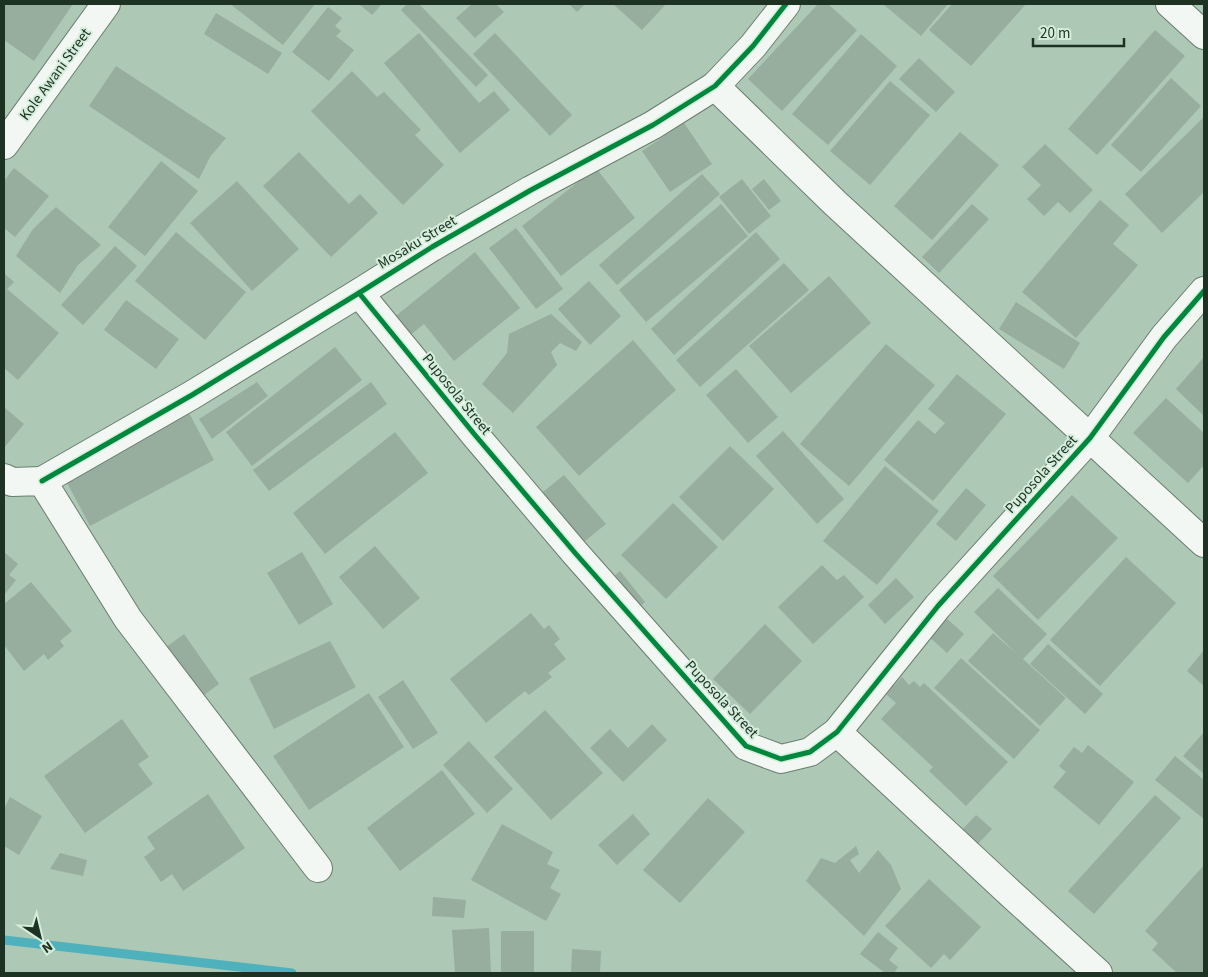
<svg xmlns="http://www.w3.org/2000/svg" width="1208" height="977" viewBox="0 0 1208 977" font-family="'Source Sans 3',sans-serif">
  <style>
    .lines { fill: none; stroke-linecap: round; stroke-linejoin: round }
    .stream { stroke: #4eb1bb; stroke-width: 9 }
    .building { fill: #97ad9d }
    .minor-casing { stroke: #687e6f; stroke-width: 30 }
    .minor { stroke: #f3f7f4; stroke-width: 28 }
    .cycleway-casing { stroke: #d5eedb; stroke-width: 8 }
    .cycleway { stroke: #00873e; stroke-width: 5 }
    .labels { text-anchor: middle; stroke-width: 4; stroke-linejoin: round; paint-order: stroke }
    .street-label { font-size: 15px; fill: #1e3224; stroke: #d5eedb }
  </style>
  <rect width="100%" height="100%" fill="#adc9b5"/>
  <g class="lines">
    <polyline class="stream" points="4,940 292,973"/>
  </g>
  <g class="building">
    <polygon points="4,4 73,4 34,61 4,40"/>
    <polygon points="230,4 315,4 283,45"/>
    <polygon points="359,4 382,4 372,15"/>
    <polygon points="407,4 419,4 488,75 476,87 401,10"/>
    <polygon points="472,4 496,4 504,12 475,38 456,18"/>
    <polygon points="569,4 585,4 577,12"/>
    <polygon points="613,4 666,4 642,30"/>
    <polygon points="818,4 828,4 857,30 782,111 748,79"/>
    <polygon points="883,4 948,4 921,36"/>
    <polygon points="952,4 1026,4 971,66 929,30"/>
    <polygon points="328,7 342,18 335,26 341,31 336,36 354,50 329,81 292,52"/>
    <polygon points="216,13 282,53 268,74 204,34"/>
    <polygon points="1155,30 1185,56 1097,155 1068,129"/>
    <polygon points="419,33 479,103 494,91 510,110 460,153 384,63"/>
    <polygon points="495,33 572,115 550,136 473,54"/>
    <polygon points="861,34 897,66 828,145 792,114"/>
    <polygon points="919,58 955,92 936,112 899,79"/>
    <polygon points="116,66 226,138 210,157 199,179 89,106"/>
    <polygon points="352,71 377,97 384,92 421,130 415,135 444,165 403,205 311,111"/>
    <polygon points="1171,78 1201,106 1141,172 1111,145"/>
    <polygon points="890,81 930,115 870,185 830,151"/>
    <polygon points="1204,117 1204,192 1162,233 1125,194"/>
    <polygon points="684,123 712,164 670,192 642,151"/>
    <polygon points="960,132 999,165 932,240 894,206"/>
    <polygon points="1045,144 1093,190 1070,213 1058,202 1044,216 1027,199 1041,185 1022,167"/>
    <polygon points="299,152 349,204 360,194 378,213 331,257 263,186"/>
    <polygon points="161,161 198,191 145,256 108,227"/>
    <polygon points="14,168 49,196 15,237 4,228 4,181"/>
    <polygon points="596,168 635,218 561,276 522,226"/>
    <polygon points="702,174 720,194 617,285 599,265"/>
    <polygon points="742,179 771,216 749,234 719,197"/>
    <polygon points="764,179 781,201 769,210 752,189"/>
    <polygon points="237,181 299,249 252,291 190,223"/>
    <polygon points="1100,200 1129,225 1113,244 1138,265 1076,338 1022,292"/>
    <polygon points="721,204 748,236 646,322 619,290"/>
    <polygon points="972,204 989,219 939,273 922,257"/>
    <polygon points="56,207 101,245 78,265 60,293 16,256 33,229"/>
    <polygon points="516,228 563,289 536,309 489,248"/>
    <polygon points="176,232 246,292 205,340 135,281"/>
    <polygon points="756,232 780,259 674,355 651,329"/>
    <polygon points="115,246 137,266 83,325 61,305"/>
    <polygon points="475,252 520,308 454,361 424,324 408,337 392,319"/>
    <polygon points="784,263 809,290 700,387 676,360"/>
    <polygon points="4,273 14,282 7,289 59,333 18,380 4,368"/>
    <polygon points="829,276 871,323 791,393 749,346"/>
    <polygon points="589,281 621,316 590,345 558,309"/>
    <polygon points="126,300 179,339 156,369 104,330"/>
    <polygon points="1016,302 1080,343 1064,369 999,329"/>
    <polygon points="551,314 582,342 576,351 560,343 551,352 557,365 513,413 482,384 507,353 509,334"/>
    <polygon points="633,340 676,390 579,476 536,427"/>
    <polygon points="886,344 935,385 849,486 800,444"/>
    <polygon points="335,347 362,380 252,466 226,432"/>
    <polygon points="1204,357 1204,416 1176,389"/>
    <polygon points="736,369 778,417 748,443 706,395"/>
    <polygon points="957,374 1006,414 933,501 884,460 918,420 935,434 945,423 928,409"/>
    <polygon points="257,382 268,396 212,439 199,419"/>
    <polygon points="371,382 387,404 269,491 253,470"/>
    <polygon points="1166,398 1204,433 1204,465 1188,483 1133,433"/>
    <polygon points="4,407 24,424 4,448"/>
    <polygon points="189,413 214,460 90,526 65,479"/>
    <polygon points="783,431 844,499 817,524 756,456"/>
    <polygon points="395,432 428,473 325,554 293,513"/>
    <polygon points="730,446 774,489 723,541 679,497"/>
    <polygon points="885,466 939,511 877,585 823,541"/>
    <polygon points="564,475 606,524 580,545 538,496"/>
    <polygon points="966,488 986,505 956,541 936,524"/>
    <polygon points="1072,495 1118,538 1038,620 993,576"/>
    <polygon points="673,503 718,547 666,599 621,555"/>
    <polygon points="375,546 420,598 383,629 339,577"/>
    <polygon points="4,552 18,564 9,575 16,580 4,595"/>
    <polygon points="302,552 333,604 299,625 267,573"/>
    <polygon points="1126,557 1176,603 1100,686 1050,640"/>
    <polygon points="822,565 837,580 844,575 864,597 813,644 778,607"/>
    <polygon points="620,571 645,602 635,610 611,579"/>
    <polygon points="896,578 914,597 885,624 868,605"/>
    <polygon points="31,582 72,631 60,641 64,646 48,660 44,654 24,671 4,645 4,604"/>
    <polygon points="998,588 1047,634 1023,659 1066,698 1040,726 968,661 993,633 1017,654 974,612"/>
    <polygon points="531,613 544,629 549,625 560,639 554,644 566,659 548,673 552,677 529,695 525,691 486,723 450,679"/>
    <polygon points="943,615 964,634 947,653 926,634"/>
    <polygon points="765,624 802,661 750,714 713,679"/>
    <polygon points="184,634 219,684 200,698 165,648"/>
    <polygon points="330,641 356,687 274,729 249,678"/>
    <polygon points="1048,644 1103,694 1085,714 1030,664"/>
    <polygon points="1204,650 1204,686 1187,671"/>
    <polygon points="961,658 1040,730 1014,759 934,688"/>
    <polygon points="902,677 909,685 914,681 920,687 924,683 1008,762 966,806 929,771 933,767 881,719 896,703 886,694"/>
    <polygon points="403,680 438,733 413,749 378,697"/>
    <polygon points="369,693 404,747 309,810 273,756"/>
    <polygon points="545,710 603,773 551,820 494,757"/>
    <polygon points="122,719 149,757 138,764 153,784 85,833 44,776"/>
    <polygon points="652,724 667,740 623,782 590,748 610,729 628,748"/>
    <polygon points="1204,732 1204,774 1183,756"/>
    <polygon points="469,741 513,789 487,813 443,765"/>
    <polygon points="1088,745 1134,782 1099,825 1053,787 1066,772 1059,766 1074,747 1082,753"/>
    <polygon points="1175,756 1204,780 1204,819 1155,780"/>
    <polygon points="442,770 475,814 400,871 367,828"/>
    <polygon points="208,794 245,848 183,891 172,874 161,882 144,857 155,849 147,837"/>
    <polygon points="1155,795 1181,818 1094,914 1068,891"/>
    <polygon points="10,797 42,816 19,855 4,846 4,809"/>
    <polygon points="708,798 745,832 680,903 643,870"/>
    <polygon points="633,814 650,834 617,865 598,845"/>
    <polygon points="976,815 992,829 974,848 958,834"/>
    <polygon points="502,824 553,852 547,864 560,870 550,888 561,894 546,921 471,880"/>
    <polygon points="856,846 859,854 850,860 859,873 878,850 891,865 901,889 864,936 806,881 821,858 835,863"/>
    <polygon points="60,853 87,860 83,876 50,869"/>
    <polygon points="1204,865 1204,973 1177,973 1152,950 1158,943 1145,931"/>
    <polygon points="929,879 981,927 950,960 944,954 931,968 885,926"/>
    <polygon points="433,897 466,900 464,918 432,916"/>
    <polygon points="489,928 491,973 455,973 452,930"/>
    <rect x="501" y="931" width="33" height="42"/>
    <polygon points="878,932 898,948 889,960 898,967 894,973 885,973 860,954"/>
    <polygon points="572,949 601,951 600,973 571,973"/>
  </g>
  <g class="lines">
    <defs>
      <g id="minor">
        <polyline points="1170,4 1204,35"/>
        <polyline points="715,86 835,203 1204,543"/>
        <polyline points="4,145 106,4"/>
        <polyline points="359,293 475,435 576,554 746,746 781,759 810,752 837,732 938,606 1090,438 1164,337 1204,291"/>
        <polyline points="4,478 12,482 42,481 128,619 318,868"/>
        <polyline points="42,481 192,395 359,293 432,247 531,190 653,125 715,86 753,46 786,4"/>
        <polyline points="837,732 1010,893 1098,973"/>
      </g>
    </defs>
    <use href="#minor" class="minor-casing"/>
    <use href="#minor" class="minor"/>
    <defs>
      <g id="cycleway">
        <polyline points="359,293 475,435 576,554 746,746 781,759 810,752 837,732 938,606 1090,438 1164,337 1204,291"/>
        <polyline points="42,481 192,395 359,293 432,247 531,190 653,125 715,86 753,46 786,4"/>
      </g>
    </defs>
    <use href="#cycleway" class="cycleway-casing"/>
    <use href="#cycleway" class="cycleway"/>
  </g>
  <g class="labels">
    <g class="street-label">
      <text transform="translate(55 74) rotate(-54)" y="5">Kole Awani Street</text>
      <text transform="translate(417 242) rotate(-31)" y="5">Mosaku Street</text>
      <text transform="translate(457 394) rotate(51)" y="5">Puposola Street</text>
      <text transform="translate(1041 474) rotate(-48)" y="5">Puposola Street</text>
      <text transform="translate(722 699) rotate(47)" y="5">Puposola Street</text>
    </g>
  </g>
  <rect width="1208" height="977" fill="none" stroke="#1e3224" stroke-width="10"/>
  <g transform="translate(40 937) rotate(145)" stroke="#d5eedb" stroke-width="4" paint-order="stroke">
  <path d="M0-4L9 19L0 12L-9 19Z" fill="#1e3224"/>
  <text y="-8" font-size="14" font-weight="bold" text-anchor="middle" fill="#1e3224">N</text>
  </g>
  <path d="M1033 38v8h91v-8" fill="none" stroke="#1e3224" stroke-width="2.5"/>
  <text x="1040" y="38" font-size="15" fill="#1e3224" stroke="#d5eedb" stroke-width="4" paint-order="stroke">20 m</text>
</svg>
